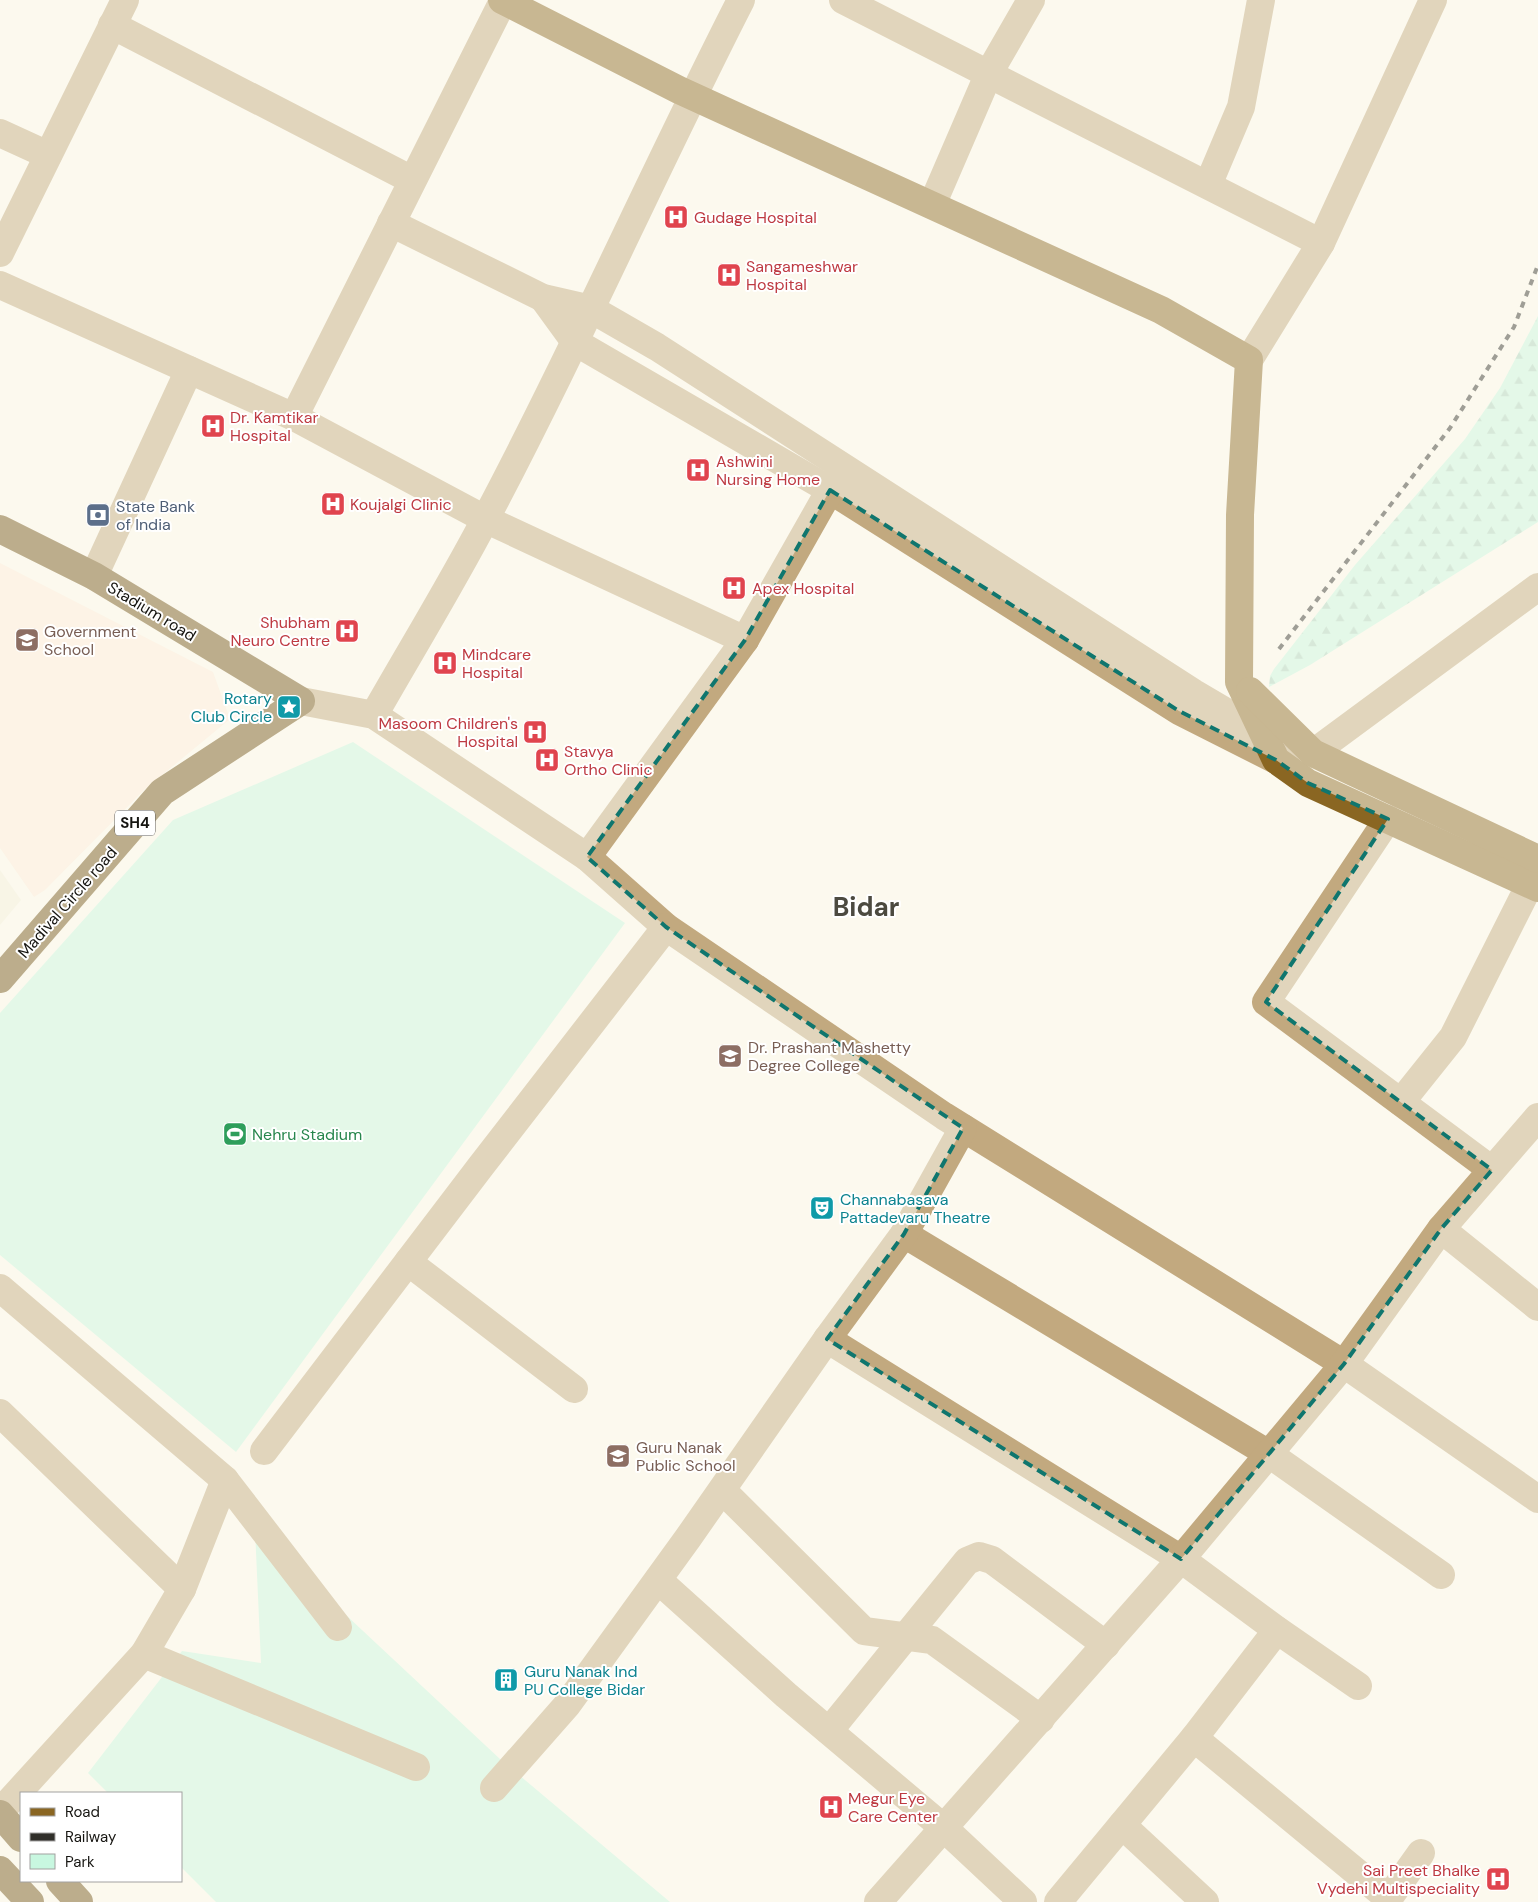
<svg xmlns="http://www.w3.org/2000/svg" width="1538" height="1902" viewBox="0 0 1538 1902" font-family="'DM Sans',sans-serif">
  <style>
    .built { fill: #f4efdc }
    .education { fill: #feecdb }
    .green { fill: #c8f7e0 }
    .forest { fill: url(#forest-firs) }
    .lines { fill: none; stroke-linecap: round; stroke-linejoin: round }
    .minor { stroke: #c2a97f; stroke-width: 28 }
    .major { stroke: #8a6622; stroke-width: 28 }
    .highway { stroke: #705115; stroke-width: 28 }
    .rail { stroke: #302f2a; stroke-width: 4; stroke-dasharray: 6 6; stroke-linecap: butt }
    .marked { fill: none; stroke: #0f766e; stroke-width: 4; stroke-dasharray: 10 6; stroke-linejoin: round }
    .labels { text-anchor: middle; stroke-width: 4; stroke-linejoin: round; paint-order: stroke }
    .shield { fill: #fff; stroke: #5c5b58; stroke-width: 1 }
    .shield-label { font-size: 15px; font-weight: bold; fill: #161511 }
    .health-label { font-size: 16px; fill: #be3a42; stroke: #fff; text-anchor: start }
    .service-label { font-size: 16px; fill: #4e5e75; stroke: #fff; text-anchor: start }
    .street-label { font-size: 16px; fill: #161511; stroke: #fff }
    .education-label { font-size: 16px; fill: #785e54; stroke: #fff; text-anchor: start }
    .culture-label { font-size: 16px; fill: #0d838f; stroke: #fff; text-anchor: start }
    .leisure-label { font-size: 16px; fill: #27864d; stroke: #fff; text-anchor: start }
    .town-label { font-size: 26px; font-weight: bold; fill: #4c4a40; stroke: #fff }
  </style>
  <defs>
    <pattern id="forest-firs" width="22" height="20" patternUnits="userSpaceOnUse" patternTransform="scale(1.25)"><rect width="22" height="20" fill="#c8f7e0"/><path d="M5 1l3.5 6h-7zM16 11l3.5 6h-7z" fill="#abd3bf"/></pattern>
  </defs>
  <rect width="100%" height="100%" fill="#fcf9ee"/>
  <polygon class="built" points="0,870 21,900 0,925"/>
  <polygon class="education" points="0,563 213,672 230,719 144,790 45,890 34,897 0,848"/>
  <g class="green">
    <polygon points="353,742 625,923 236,1452 0,1255 0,1013 173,820"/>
    <polygon points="255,1530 500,1759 670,1902 216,1902 181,1867 181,1793 108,1793 88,1773 182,1651 261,1663"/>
  </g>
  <polygon class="forest" points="1538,316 1538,522 1310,665 1269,687 1270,676 1274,669 1355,565 1465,439 1500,388"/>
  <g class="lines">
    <g class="minor">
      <polyline points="843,0 1321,243"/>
      <polyline points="112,25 412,180"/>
      <polyline points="0,133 48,155"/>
      <polyline points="1208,185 1241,107 1261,0"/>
      <polyline points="932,205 989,73 1031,0"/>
      <polyline points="391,223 543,298 591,309 657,347 1194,693 1262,733 1274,732"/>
      <polyline points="0,253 125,0"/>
      <polyline points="0,285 294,417 485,519 745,640"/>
      <polyline points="543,298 575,342 830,490 1179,711 1276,760 1313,753 1538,587"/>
      <polyline points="1249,360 1321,243 1433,0"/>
      <polyline points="294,417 503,1"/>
      <polyline points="94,576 189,370"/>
      <polyline points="301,701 374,715 587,857 745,640 830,490"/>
      <path d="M374,715c37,-65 77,-130 112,-197 90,-170 167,-346 255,-518"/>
      <polyline points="1388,819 1266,1002 1492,1170"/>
      <polyline points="587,857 666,927 944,1116 1344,1364 1538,1499"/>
      <polyline points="1401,1102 1453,1037 1530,884"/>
      <polyline points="1441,1229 1538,1307"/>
      <polyline points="904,1234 1269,1454 1441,1575"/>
      <polyline points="408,1262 574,1389"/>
      <polyline points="0,1288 225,1480 338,1627"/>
      <polyline points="827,1339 1181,1559 1277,1630 1358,1686"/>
      <polyline points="0,1413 182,1589"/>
      <polyline points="264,1451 481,1166 666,927"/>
      <polyline points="722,1490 864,1631 932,1640 1041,1719"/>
      <polyline points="658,1580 786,1695 945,1829 1023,1902"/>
      <polyline points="144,1654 416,1767"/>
      <polyline points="829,1731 967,1561 979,1556 992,1560 1106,1645"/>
      <polyline points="1194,1738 1388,1898"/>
      <polyline points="494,1788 567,1705 688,1538 827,1339 904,1234 963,1128"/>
      <polyline points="0,1812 144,1654 182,1589 225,1480"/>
      <polyline points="1122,1825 1205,1902"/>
      <polyline points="878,1902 1181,1559 1344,1364 1441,1229 1538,1117"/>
      <polyline points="1058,1902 1194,1738 1277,1630"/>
      <polyline points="1386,1902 1421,1853"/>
    </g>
    <g class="major">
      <polyline points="502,0 679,90 1161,310 1249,360 1240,515 1239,682 1276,760 1308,783 1538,888"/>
      <polyline points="1250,691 1313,753 1538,859"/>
    </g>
    <g class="highway">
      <polyline points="0,529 94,576 301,701 162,792 0,979"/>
      <polyline points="0,1814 21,1838"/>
      <polyline points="0,1870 30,1902"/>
      <polyline points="60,1881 79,1902"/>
    </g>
    <polyline class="rail" points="1279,649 1450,428 1514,327 1538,265"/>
  </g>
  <path d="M0 0H1538V1902H0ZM830,490l349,221 97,49 32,23 80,36 -122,183 226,168 -51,59 -97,135 -163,195 -354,-220 77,-105 59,-106 -297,-201 -79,-70 158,-217z" fill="#fcf9ee" fill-opacity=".55" fill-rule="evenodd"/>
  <path class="marked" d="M830,490l349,221 97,49 32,23 80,36 -122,183 226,168 -51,59 -97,135 -163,195 -354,-220 77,-105 59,-106 -297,-201 -79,-70 158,-217z"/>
  <defs>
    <symbol id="hospital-square" viewBox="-11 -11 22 22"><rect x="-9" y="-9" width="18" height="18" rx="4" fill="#e0444e" stroke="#fff"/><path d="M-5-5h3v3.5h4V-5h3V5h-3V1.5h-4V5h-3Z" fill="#fff"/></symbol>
    <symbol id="bank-square" viewBox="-11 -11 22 22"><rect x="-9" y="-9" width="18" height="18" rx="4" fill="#5c6f8a" stroke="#fff"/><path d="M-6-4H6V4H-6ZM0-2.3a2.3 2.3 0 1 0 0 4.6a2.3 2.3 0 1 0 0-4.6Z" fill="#fff"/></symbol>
    <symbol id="school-square" viewBox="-11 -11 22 22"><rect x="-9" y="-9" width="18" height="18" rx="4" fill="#8d6e63" stroke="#fff"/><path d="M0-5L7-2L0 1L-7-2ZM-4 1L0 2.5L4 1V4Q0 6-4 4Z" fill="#fff"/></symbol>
    <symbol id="sight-square" viewBox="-11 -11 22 22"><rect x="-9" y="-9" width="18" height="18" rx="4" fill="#0f9aa8" stroke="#fff"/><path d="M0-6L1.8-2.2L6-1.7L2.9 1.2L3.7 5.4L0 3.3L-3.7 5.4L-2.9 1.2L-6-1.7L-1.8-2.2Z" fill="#fff"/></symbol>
    <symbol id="university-square" viewBox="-11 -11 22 22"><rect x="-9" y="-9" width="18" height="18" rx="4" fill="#8d6e63" stroke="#fff"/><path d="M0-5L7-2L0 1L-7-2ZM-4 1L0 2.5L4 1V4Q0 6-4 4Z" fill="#fff"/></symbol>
    <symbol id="stadium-square" viewBox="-11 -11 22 22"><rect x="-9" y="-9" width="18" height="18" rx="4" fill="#2e9e5b" stroke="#fff"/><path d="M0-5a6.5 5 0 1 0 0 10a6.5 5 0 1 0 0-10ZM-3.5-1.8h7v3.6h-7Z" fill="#fff"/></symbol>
    <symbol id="theatre-square" viewBox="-11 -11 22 22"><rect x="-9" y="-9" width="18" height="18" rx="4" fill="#0f9aa8" stroke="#fff"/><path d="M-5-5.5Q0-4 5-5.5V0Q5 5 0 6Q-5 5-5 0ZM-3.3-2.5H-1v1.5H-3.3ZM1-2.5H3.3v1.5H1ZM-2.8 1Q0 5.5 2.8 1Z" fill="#fff"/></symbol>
    <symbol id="building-square" viewBox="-11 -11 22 22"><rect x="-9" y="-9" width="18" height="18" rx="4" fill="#0f9aa8" stroke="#fff"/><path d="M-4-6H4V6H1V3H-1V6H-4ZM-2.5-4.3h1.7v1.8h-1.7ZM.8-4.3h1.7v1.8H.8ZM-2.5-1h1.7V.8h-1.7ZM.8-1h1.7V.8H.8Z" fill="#fff"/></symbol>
  </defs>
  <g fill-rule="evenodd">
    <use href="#hospital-square" x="662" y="203" width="28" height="28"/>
    <use href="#hospital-square" x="715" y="261" width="28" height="28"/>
    <use href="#hospital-square" x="199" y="412" width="28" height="28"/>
    <use href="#hospital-square" x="684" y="456" width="28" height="28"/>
    <use href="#hospital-square" x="319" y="490" width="28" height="28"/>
    <use href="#bank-square" x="84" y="501" width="28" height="28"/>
    <use href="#hospital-square" x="720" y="574" width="28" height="28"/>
    <use href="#hospital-square" x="333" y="617" width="28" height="28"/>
    <use href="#school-square" x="13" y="626" width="28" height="28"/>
    <use href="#hospital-square" x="431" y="649" width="28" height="28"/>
    <use href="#sight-square" x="275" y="693" width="28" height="28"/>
    <use href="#hospital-square" x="521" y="718" width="28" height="28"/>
    <use href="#hospital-square" x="533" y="746" width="28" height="28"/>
    <use href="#university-square" x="716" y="1042" width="28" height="28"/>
    <use href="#stadium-square" x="221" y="1120" width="28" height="28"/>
    <use href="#theatre-square" x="808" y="1194" width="28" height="28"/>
    <use href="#school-square" x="604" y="1442" width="28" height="28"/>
    <use href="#building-square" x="492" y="1666" width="28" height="28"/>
    <use href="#hospital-square" x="817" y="1793" width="28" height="28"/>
    <use href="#hospital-square" x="1484" y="1865" width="28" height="28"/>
  </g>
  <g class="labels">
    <rect class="shield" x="115" y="810.5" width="40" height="25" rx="4"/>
    <g class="shield-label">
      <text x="135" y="828">SH4</text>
    </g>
    <g class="health-label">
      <text x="694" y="223">Gudage Hospital</text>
      <text x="746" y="272">Sangameshwar<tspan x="746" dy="18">Hospital</tspan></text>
      <text x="230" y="423">Dr. Kamtikar<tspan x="230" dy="18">Hospital</tspan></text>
      <text x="716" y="467">Ashwini<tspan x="716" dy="18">Nursing Home</tspan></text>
      <text x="350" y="510">Koujalgi Clinic</text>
      <text x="752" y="594">Apex Hospital</text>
      <text x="330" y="628" text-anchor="end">Shubham<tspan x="330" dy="18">Neuro Centre</tspan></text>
      <text x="462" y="660">Mindcare<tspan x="462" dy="18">Hospital</tspan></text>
      <text x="518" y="729" text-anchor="end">Masoom Children's<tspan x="518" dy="18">Hospital</tspan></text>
      <text x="564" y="757">Stavya<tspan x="564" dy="18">Ortho Clinic</tspan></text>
      <text x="848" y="1804">Megur Eye<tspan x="848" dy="18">Care Center</tspan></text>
      <text x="1480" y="1876" text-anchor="end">Sai Preet Bhalke<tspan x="1480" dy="18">Vydehi Multispeciality</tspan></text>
    </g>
    <g class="service-label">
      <text x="116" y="512">State Bank<tspan x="116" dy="18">of India</tspan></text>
    </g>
    <g class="street-label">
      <text transform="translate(152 611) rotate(31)" y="6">Stadium road</text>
      <text transform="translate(67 902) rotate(-49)" y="6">Madival Circle road</text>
    </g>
    <g class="education-label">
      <text x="44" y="637">Government<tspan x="44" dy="18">School</tspan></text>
      <text x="748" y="1053">Dr. Prashant Mashetty<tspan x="748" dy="18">Degree College</tspan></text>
      <text x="636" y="1453">Guru Nanak<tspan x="636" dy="18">Public School</tspan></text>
    </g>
    <g class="culture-label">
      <text x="272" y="704" text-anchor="end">Rotary<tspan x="272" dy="18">Club Circle</tspan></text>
      <text x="840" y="1205">Channabasava<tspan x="840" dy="18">Pattadevaru Theatre</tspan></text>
      <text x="524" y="1677">Guru Nanak Ind<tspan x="524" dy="18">PU College Bidar</tspan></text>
    </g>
    <g class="leisure-label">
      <text x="252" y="1140">Nehru Stadium</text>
    </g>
    <g class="town-label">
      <text x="866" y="916">Bidar</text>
    </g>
  </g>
  <rect x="20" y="1792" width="162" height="90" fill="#ffffff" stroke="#a2a1a0"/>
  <rect x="30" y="1808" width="25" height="8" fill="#8a6622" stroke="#a2a1a0"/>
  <text x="65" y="1817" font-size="15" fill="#161511">Road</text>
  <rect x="30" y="1833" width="25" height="8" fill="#302f2a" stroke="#a2a1a0"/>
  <text x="65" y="1842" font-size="15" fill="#161511">Railway</text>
  <rect x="30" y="1854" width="25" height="15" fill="#c8f7e0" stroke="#a2a1a0"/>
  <text x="65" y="1867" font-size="15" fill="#161511">Park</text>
</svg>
